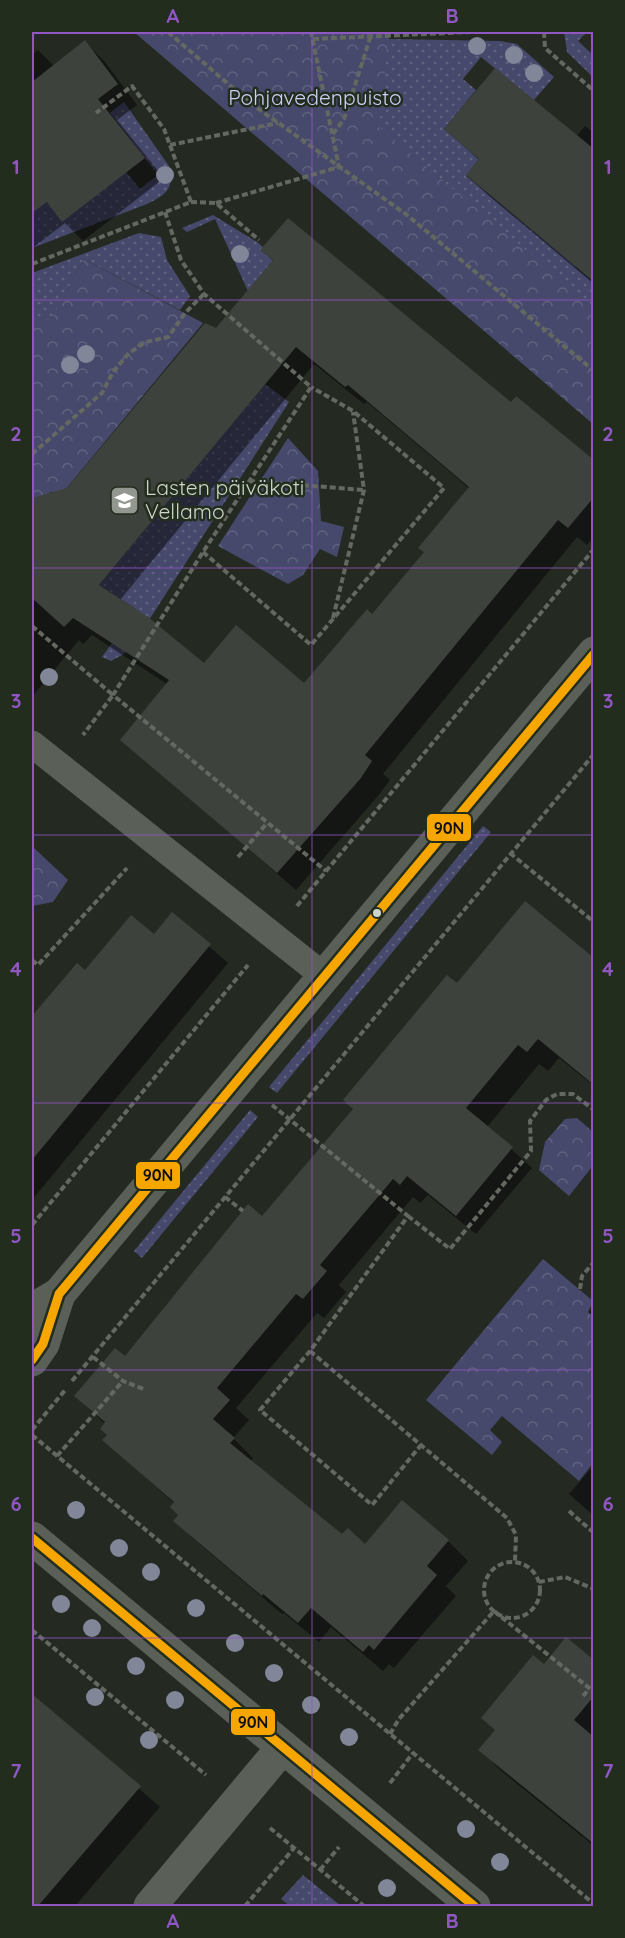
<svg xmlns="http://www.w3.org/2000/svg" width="625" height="1938" viewBox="0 0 625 1938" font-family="Quicksand,sans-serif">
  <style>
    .grass { fill: url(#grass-dots) }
    .park { fill: url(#park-crowns) }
    .shadow { fill: #0007; fill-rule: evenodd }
    .building { fill: #3e423c; fill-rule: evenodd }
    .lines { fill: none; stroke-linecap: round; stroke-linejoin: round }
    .path { stroke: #636860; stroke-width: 4; stroke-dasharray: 6 3; stroke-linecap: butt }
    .service { stroke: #5a6057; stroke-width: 27 }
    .minor { stroke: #5a6057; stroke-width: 33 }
    .tertiary { stroke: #5a6057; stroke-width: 33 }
    .bus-1-casing { stroke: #232d1e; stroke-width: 14 }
    .bus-1 { stroke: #f7a600; stroke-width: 9 }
    .tree { fill: #818698 }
    .grid { fill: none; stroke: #9056c2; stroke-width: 1.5; stroke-opacity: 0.55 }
    .bus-dot { fill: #cdd4ca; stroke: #232d1e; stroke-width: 2 }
    .labels { text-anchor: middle; stroke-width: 5; stroke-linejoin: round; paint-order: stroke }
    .park-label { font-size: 21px; fill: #cdd1f8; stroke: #232d1e }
    .poi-label { font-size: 21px; fill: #cdd4ca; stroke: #232d1e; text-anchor: start }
    .line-badge { stroke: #232d1e; stroke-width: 2 }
    .pale-badge-label { font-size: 16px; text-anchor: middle; font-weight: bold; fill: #111 }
    .neatline { fill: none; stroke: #9056c2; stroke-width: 2 }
    .grid-label { font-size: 20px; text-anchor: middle; font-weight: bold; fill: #9056c2 }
  </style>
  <defs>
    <pattern id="grass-dots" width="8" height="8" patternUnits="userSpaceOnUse" patternTransform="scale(1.5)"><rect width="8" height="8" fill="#47496c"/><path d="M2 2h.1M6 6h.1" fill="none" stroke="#606280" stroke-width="1.8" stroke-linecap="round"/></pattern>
    <pattern id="park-crowns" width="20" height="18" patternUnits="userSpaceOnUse" patternTransform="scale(1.5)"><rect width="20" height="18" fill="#47496c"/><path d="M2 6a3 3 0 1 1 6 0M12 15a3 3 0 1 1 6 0" fill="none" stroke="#606280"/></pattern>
  </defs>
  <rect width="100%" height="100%" fill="#242a22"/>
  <g class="grass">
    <polygon points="388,32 389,39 500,41 517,44 554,77 534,100 481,57 463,79 476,90 444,129 479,159 466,176 569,261 589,251 575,267 593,282 593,349 365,159"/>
    <polygon points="564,32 587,32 578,41 593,55 593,77 567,52"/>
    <path d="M124,102l45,64c6,22 -3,29 -22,38l-115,44v-35l15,-11 79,-30 14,17 18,-14 -48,-62z"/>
    <polygon points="213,215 257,242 263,247 261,251 273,260 248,291 215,219 187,232 182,228"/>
    <polygon points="139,233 161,237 167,260 190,296 180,310 84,259 51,320 32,322 32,273"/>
    <polygon points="265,384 289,402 133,645 124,654 111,661 102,657 136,609 99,585"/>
    <polygon points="483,826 491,832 277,1093 269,1087"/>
    <polygon points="250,1110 258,1117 142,1258 134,1251"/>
    <polygon points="303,1875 341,1906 290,1906 281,1899"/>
  </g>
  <g class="park">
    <polygon points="134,32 389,32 379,127 593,306 593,424"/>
    <polygon points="84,259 203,323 65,490 63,493 50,492 46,499 48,507 32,519 32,322 51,319"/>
    <polygon points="288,438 318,471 321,521 344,527 337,557 320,549 303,575 288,584 218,546"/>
    <polygon points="32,846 68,880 53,902 32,906"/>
    <polygon points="577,1118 593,1132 593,1170 591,1168 569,1196 539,1170 545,1142 565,1119"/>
    <polygon points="543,1259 593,1301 588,1312 594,1318 593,1463 579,1481 502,1416 490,1430 502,1442 492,1455 426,1400"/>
  </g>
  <g class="shadow">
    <polygon points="85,42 105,62 137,105 117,120 164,178 83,241 65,223 34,247 32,244 32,55 38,50 54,66"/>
    <polygon points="585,126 594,133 594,284 488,195 468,175 480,161 446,129 576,137"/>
    <path d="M262,250l249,154 83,58v75l-7,8 -10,-8 -194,237 7,6 -12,16 -82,94 -174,-150 45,-56 -75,-49 -9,9 -4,-4 -47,57v-198l36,-10 149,-159 57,-68zM314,364l50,40 3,-2 103,87 -45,64 -52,63 -69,69 -100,-19 -84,-66z"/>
    <polygon points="172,914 228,963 32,1200 32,1010 36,1013 85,972 154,936"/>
    <polygon points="594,960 594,1086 559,1058 548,1071 539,1064 487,1127 532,1168 476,1234 428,1195 420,1203 413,1197 339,1285 346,1292 324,1318 317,1313 236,1408 249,1420 233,1438 253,1458 250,1462 342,1537 365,1546 448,1541 468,1561 446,1586 456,1596 394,1668 389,1664 383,1671 331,1627 319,1642 284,1613 282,1614 195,1540 175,1521 180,1515 175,1504 104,1440 108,1435 105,1424 76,1396 125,1358 262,1218 457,986"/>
    <polygon points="594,1307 594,1316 589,1312"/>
    <polygon points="594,1465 594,1516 569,1494"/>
    <polygon points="594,1662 594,1846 500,1770 481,1750 544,1666"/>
    <polygon points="32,1696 160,1807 75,1906 32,1906"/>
  </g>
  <g class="building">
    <polygon points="85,40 118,84 98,99 145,158 62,222 47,202 32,213 32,82"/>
    <polygon points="495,68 594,149 594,282 466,175 479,159 444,129"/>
    <path d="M288,218l223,184 5,-6 78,64v37l-26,31 -10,-8 -193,235 7,6 -11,17 -84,95 -157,-133 49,-60 -96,-62 -9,9 -32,-29v-100l35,-10 138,-165 11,5 57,-68 -13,-10zM296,347l49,40 3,-2 121,102 -51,61 6,4 -52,62 -5,-5 -63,74 -68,-58 -32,38 -56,-46 -49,-32z"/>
    <polygon points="525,901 594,958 594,1085 538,1039 527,1052 518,1045 466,1108 513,1147 456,1216 407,1176 400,1185 393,1179 320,1265 327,1271 303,1299 296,1294 217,1388 230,1400 213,1419 235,1438 230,1443 342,1534 348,1528 365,1544 402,1500 449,1540 427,1566 437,1575 374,1650 369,1645 363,1652 311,1608 298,1623 263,1594 262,1596 173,1521 178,1515 170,1507 174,1502 102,1440 107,1435 100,1429 105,1422 74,1396 115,1348 125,1356 248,1204 262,1216 353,1109 343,1100 417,1011 447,975 457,983"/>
    <polygon points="172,912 211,944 32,1160 32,1016 77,963 85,970 131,915 154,934"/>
    <polygon points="566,1637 594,1660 594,1696 574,1720 594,1737 594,1844 478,1750 495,1730 481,1718 533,1655 544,1664"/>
    <polygon points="32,1694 141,1786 38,1906 32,1906"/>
  </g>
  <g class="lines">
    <g class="path">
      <polyline points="168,32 249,102 407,215 594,371"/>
      <polyline points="544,32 545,48 594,91"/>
      <polyline points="313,39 471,32"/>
      <polyline points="333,134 344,119 371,35"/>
      <polyline points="170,145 278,123"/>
      <polyline points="191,202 216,203 259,240"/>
      <polyline points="216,203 339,167 311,32"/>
      <polyline points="165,212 181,260 204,294 311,387 203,552 113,695 326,871"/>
      <polyline points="32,264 191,202 164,129 132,86 96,113"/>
      <polyline points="32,454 102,393 113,372 129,353 146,342 168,337 185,313 204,294"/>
      <polyline points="249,481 364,490"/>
      <polyline points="203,552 311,645 444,488 353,411 311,387"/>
      <polyline points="333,618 364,490 353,412"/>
      <polyline points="32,626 113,695 83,735"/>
      <polyline points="510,853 594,922"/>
      <polyline points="238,857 267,823"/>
      <polyline points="297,906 594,549"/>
      <polyline points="32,960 38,965 127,868"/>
      <polyline points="272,1105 408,1216 310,1351 260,1410 372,1505 421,1445"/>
      <polyline points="225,1197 243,1211"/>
      <polyline points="408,1216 450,1249 531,1151 530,1121 546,1100 557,1094 573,1094 594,1110"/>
      <polyline points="32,1225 248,965"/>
      <polyline points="580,1289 582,1276 594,1262"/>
      <polyline points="310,1351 507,1518 516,1535 515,1561"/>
      <polyline points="93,1357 123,1381 146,1390"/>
      <polyline points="72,1381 594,754"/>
      <polyline points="32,1430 66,1389"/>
      <polyline points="32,1435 594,1904"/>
      <polyline points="57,1456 123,1381"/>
      <polyline points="569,1511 594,1533"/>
      <circle cx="512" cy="1590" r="28"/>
      <polyline points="539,1582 565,1577 594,1589"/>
      <polyline points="32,1630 206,1775"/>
      <polyline points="583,1696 589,1689"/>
      <polyline points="390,1734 399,1719 494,1611 594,1692"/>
      <polyline points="390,1783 413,1753"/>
      <polyline points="270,1828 364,1906"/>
      <polyline points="320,1870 339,1847"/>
      <polyline points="245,1906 294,1848"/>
    </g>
    <polyline class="service" points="32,744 324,976"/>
    <polyline class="minor" points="150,1906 283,1747"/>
    <g class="tertiary">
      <polyline points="32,1310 59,1294 594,653"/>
      <polyline points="32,1360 43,1344 59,1294"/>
      <polyline points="32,1538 474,1906"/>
    </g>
    <defs>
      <g id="bus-1">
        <polyline points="32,1360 43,1344 59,1294 594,654"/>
        <polyline points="32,1538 474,1906"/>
      </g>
    </defs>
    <use href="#bus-1" class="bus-1-casing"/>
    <use href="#bus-1" class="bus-1"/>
  </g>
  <g class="tree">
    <circle cx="477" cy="46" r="9"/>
    <circle cx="514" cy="55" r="9"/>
    <circle cx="534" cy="73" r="9"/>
    <circle cx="165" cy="175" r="9"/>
    <circle cx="240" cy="254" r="9"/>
    <circle cx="86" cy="354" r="9"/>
    <circle cx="70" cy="365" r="9"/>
    <circle cx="49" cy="677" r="9"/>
    <circle cx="76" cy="1510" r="9"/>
    <circle cx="119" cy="1548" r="9"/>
    <circle cx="151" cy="1572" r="9"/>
    <circle cx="61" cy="1604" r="9"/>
    <circle cx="196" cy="1608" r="9"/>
    <circle cx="92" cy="1628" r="9"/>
    <circle cx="235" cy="1643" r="9"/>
    <circle cx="136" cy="1666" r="9"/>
    <circle cx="274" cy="1673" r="9"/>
    <circle cx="95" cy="1697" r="9"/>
    <circle cx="175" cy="1700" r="9"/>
    <circle cx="311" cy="1705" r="9"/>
    <circle cx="349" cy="1737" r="9"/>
    <circle cx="149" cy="1740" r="9"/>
    <circle cx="466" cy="1829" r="9"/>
    <circle cx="500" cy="1862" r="9"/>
    <circle cx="387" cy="1888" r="9"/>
  </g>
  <path class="grid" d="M312,32v1874M32,300h562M32,568h562M32,835h562M32,1103h562M32,1370h562M32,1638h562"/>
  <defs>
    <symbol id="school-square" viewBox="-11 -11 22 22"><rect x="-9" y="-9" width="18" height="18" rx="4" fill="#92988f" stroke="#232d1e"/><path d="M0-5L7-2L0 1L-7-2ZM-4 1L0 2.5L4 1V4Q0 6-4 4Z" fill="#fff"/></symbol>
  </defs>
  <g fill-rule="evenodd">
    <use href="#school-square" x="108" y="484" width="33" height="33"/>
  </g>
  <circle class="bus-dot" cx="377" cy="913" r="5"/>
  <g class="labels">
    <g class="park-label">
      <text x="315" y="105">Pohjavedenpuisto</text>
    </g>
    <g class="poi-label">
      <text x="145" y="495">Lasten päiväkoti<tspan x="145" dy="24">Vellamo</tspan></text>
    </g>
  </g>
  <g class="line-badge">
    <rect x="426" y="813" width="46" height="29" rx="6" fill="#f7a600"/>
    <rect x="135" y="1161" width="46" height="29" rx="6" fill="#f7a600"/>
    <rect x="230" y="1708" width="46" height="28" rx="6" fill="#f7a600"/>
  </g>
  <g class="pale-badge-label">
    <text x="449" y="834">90N</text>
    <text x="158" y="1181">90N</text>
    <text x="253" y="1728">90N</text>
  </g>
  <rect width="625" height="1938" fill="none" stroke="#232d1e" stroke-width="66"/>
  <rect x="33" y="33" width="559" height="1872" class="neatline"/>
  <g class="grid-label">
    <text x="173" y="23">A</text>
    <text x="452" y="23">B</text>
    <text x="16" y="174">1</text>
    <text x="608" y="174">1</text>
    <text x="16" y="441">2</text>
    <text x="608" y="441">2</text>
    <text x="16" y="708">3</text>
    <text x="608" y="708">3</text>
    <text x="16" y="976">4</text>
    <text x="608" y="976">4</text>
    <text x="16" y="1243">5</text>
    <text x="608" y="1243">5</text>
    <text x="16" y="1511">6</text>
    <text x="608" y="1511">6</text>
    <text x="16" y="1778">7</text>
    <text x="608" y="1778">7</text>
    <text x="173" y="1928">A</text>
    <text x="452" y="1928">B</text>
  </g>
</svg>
